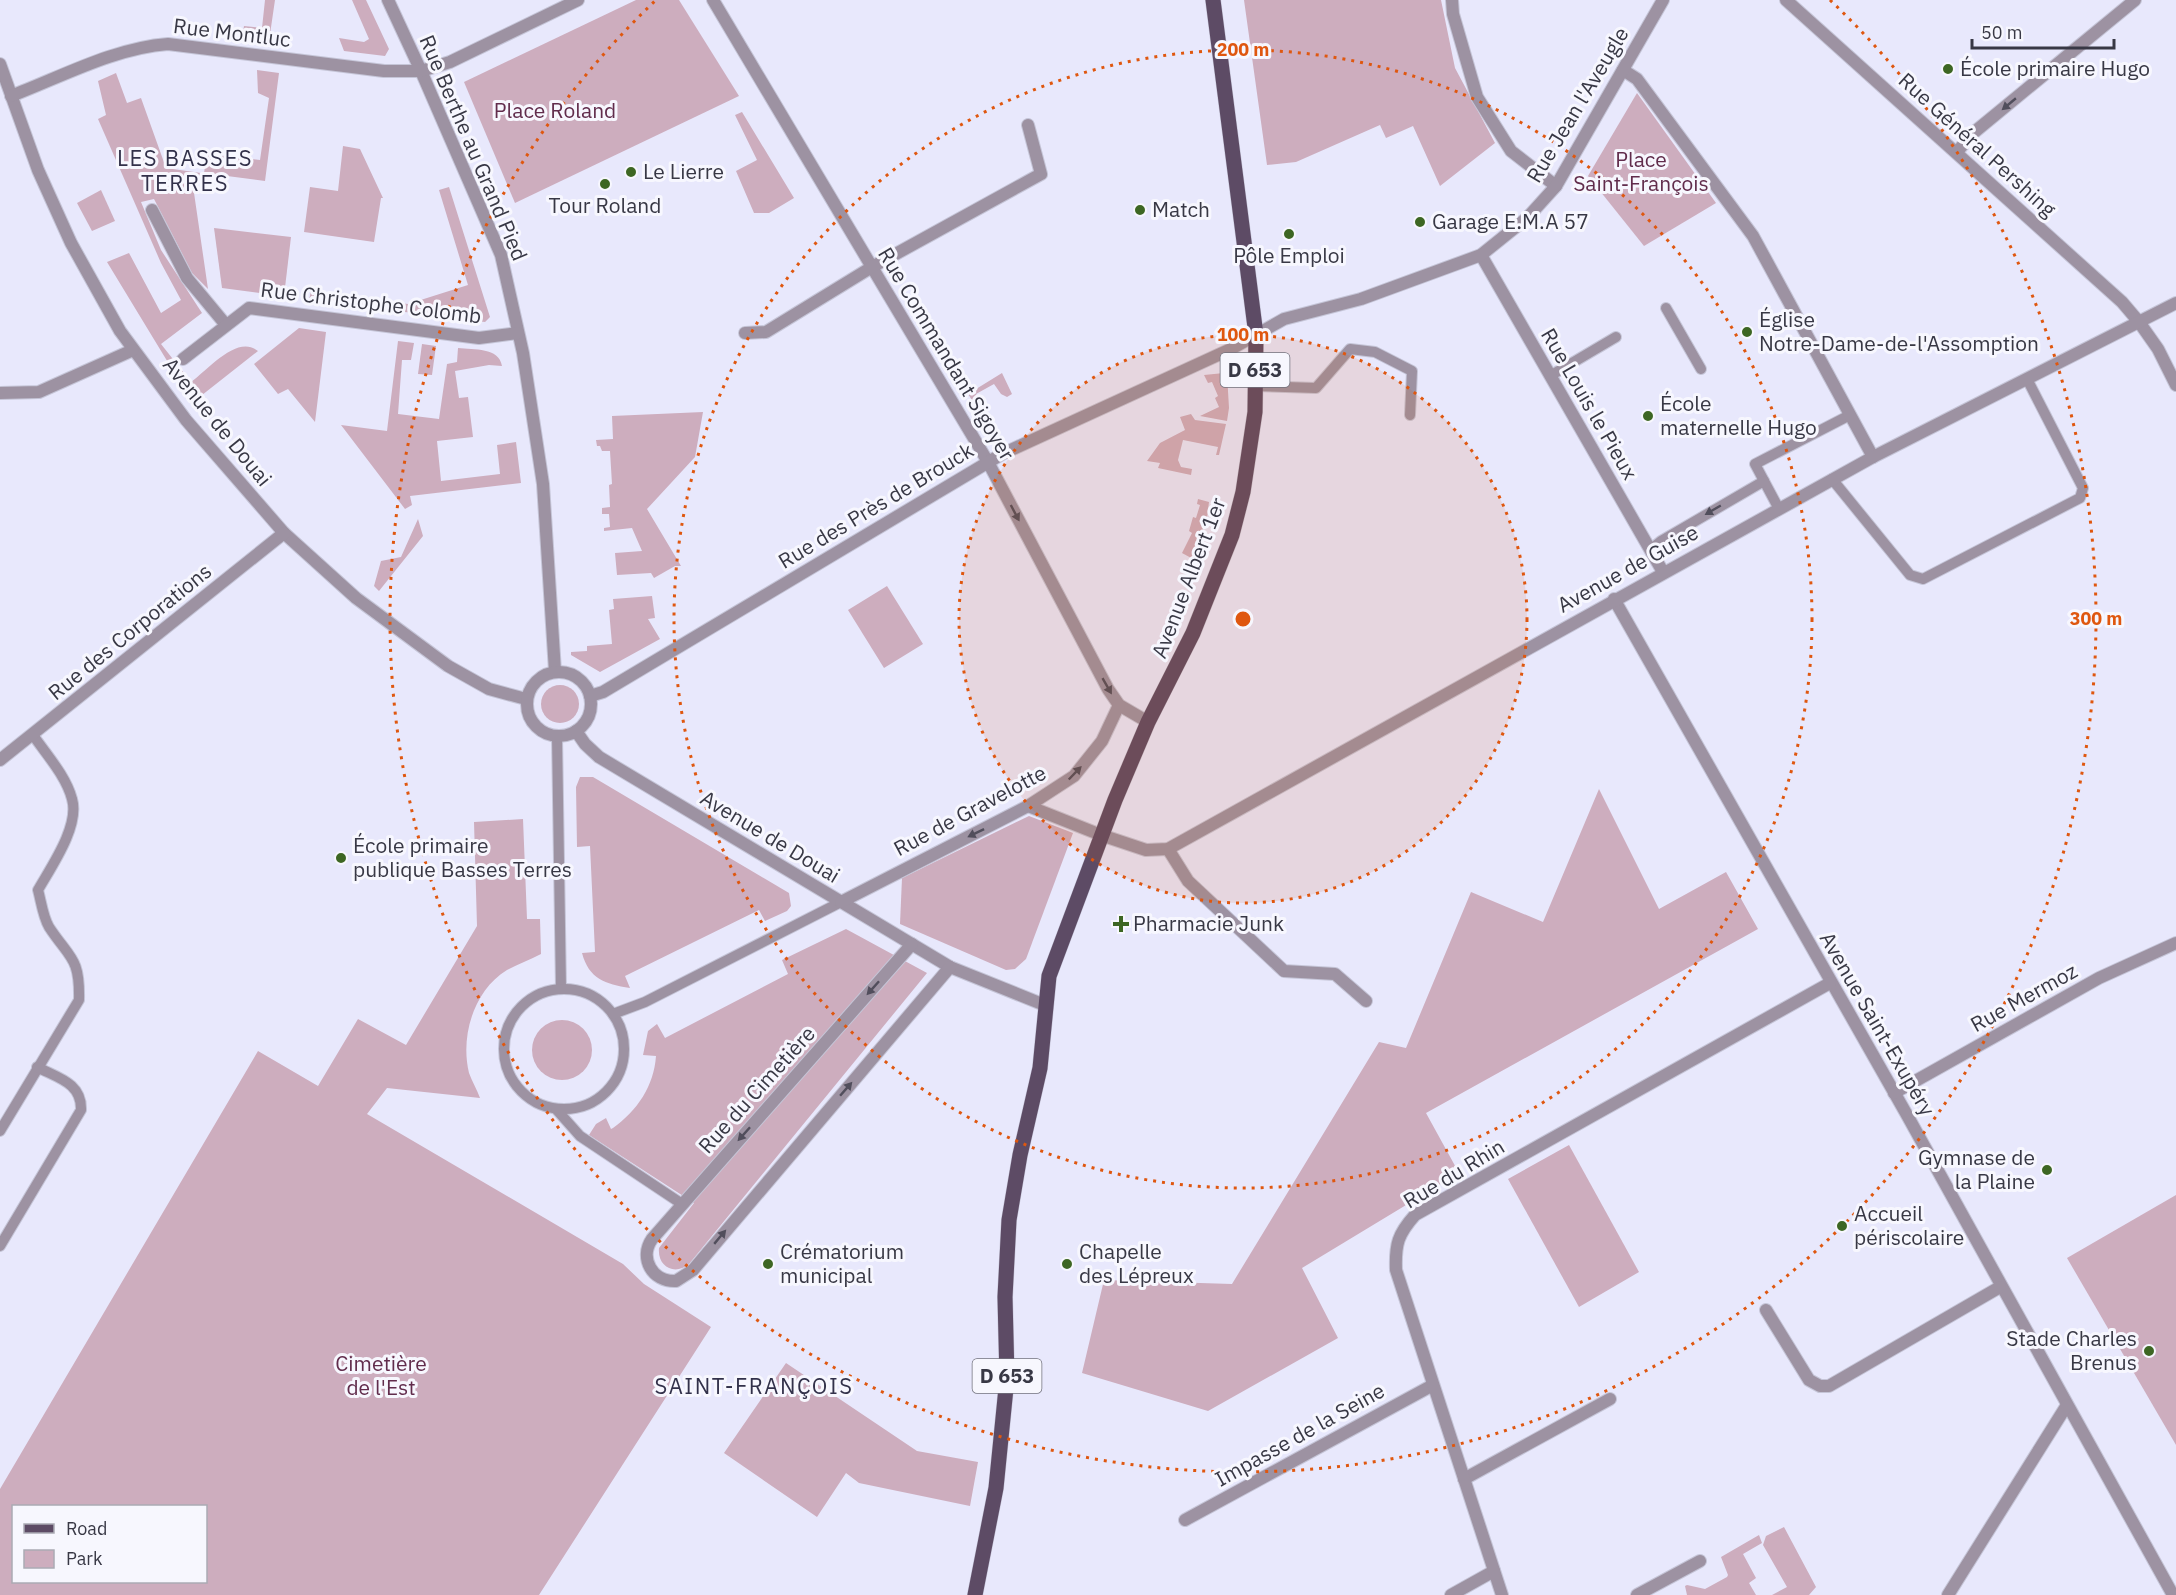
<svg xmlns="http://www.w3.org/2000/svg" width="2176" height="1595" viewBox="0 0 2176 1595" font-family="'IBM Plex Sans',sans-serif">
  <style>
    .green { fill: #cdadbe; fill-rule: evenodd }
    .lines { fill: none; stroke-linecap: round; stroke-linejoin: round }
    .service-casing { stroke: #c5c5d7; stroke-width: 12 }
    .minor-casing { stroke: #c5c5d7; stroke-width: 14 }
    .tertiary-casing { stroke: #c5c5d7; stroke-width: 14 }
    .primary-casing { stroke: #c5c5d7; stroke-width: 16 }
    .service { stroke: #9d92a2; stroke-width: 10 }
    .minor { stroke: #9d92a2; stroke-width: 12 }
    .tertiary { stroke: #9d92a2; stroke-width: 12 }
    .primary { stroke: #5d4b65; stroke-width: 15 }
    .oneway { fill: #514e5c }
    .ring { fill: none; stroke: #df570f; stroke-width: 3; stroke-dasharray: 3 6 }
    .poi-dot { fill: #3d6623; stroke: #f7f7fe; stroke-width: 2 }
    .labels { text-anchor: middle; stroke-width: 6; stroke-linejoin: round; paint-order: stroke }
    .shield { fill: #f7f7fe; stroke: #71717c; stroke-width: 1.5 }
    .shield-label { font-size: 20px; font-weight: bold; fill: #383845 }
    .street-label { font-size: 21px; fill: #383845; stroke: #f7f7fe }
    .poi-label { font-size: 21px; fill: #383845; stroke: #f7f7fe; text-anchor: start }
    .park-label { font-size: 21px; fill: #612c4c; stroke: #f7f7fe }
    .neighbourhood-label { font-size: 22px; letter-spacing: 1.5px; fill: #32314a; stroke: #f7f7fe }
    .centre { fill: #df570f; stroke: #f7f7fe; stroke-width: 3 }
    .ring-label { font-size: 18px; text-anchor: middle; font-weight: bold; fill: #df570f; stroke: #f7f7fe; stroke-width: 6; stroke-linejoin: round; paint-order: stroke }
  </style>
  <rect width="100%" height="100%" fill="#e8e8fc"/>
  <g class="green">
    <polygon points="265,0 275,0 269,41 242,37 244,26 262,28"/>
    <polygon points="352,0 366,0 389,49 385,56 344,51 339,38 364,42 369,39"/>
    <polygon points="636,0 679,0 739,96 515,203 464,82"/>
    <polygon points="1244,0 1441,0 1455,68 1495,143 1440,186 1413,126 1386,138 1380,125 1296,162 1267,165"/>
    <polygon points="257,70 279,73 265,181 204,173 207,154 260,160 269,98 258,93"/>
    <path d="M116,73l11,30 14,-5 25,70 35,5 -8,13 15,103 -16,-16 -38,-74 -13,3 20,48 41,63 -41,31 30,38c17,-12 46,-48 67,-31l-61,48 -25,-30 -65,-107 22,-9 32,60 20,-13 -20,-37 -63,-144 8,-4 -8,-34z"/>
    <polygon points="1637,93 1716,203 1644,246 1588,176"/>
    <polygon points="742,112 794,198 769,213 754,213 736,171 757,160 735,115"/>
    <polygon points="343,146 360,149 383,198 381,198 374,242 304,232 310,187 338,191"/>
    <polygon points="449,187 490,317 485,322 309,300 311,291 408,304 468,285 439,190"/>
    <polygon points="101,190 115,221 92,231 77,203"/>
    <polygon points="214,228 291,237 284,296 222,288"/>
    <polygon points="299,328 326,332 315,422 288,389 278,394 254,364"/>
    <path d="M398,341l16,2 -3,17h-9l-4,54 41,5 8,-55 10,-2 1,-14c16,2 41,-1 44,18l-13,-1 -34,6 4,27 9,-1 5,40 -36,4 4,40 59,-7 -3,-29 19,-3 5,41 -111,13 2,9 -7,4 -64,-84 46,6z"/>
    <polygon points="422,344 436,346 432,375 418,374"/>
    <polygon points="1002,373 1012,394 1007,397 1001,394 994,384 976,394 983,406 978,409 968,394"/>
    <polygon points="1224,373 1227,374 1229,408 1227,421 1200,416 1219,407 1215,398 1218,396 1212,382 1208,383 1204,375"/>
    <polygon points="703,412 695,457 647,509 681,566 675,566 654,578 651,573 617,575 615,553 642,551 632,528 604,531 604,528 610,527 609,514 602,514 602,508 610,507 609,485 612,484 610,451 602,451 600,446 597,446 596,440 613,439 612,416"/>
    <polygon points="1191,414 1195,420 1226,424 1219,455 1216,455 1218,447 1183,440 1178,460 1181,467 1192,469 1191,475 1158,468 1160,463 1147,461 1160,443 1185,430 1180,417"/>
    <polygon points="1198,499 1209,502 1207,518 1193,559 1182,553 1192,533 1189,531 1193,517 1196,518 1200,505 1197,504"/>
    <polygon points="418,519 423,536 379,591 374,586 381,561 401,557"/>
    <polygon points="887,586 923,644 884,668 848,610"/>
    <polygon points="652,596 655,618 648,619 660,639 600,672 571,655 571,652 587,651 587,646 612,644 609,610 614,609 613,599"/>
    <circle cx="560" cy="704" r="19"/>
    <path d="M580,777h13l196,116 2,13 -4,5 -22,10 -6,-11 -134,66 5,12c-25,-4 -41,-9 -48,-35l13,-1 -5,-106 -13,1 -1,-60z"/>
    <polygon points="1599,789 1659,909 1726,872 1758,929 1426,1113 1459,1173 1302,1268 1338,1338 1208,1411 1082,1373 1104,1280 1232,1284 1379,1042 1406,1048 1471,892 1543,922"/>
    <polygon points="1029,816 1073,833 1026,959 1015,969 1006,970 900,924 902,878"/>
    <path d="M523,819l4,100h13l1,35c-11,6 -23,10 -34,16 -33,20 -47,66 -38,103 3,8 8,17 11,25l-93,-10 -20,26 256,150 21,20 67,43 -172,268h-539v-106l258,-438 60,35 40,-67 48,26 71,-119 -3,-104zM14,1506h192v76h-192z"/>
    <path d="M846,929l81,44 -238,291c-14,12 -32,3 -30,-16l35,-45 -105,-68 7,-11 10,-6 5,11 2,-1c24,-17 41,-42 43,-72l-13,-1 5,-24 9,-7 8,14 123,-64 -6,-14z"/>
    <circle cx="562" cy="1050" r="30"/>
    <polygon points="1569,1145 1639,1272 1579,1307 1508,1179"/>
    <polygon points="2176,1195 2176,1445 2067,1258"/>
    <polygon points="786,1363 917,1451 978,1462 970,1506 859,1483 846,1473 817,1517 724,1453"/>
    <polygon points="1784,1527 1816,1587 1809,1595 1772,1595 1787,1587 1763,1545 1766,1536"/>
    <polygon points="1759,1535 1762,1543 1743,1554 1756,1578 1749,1583 1756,1595 1687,1595 1685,1586 1687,1585 1705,1589 1727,1577 1728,1575 1721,1557"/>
  </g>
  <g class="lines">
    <defs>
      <g id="service">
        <polyline points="1666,308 1701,369"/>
        <polyline points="1550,376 1616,337"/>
        <polyline points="1255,386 1316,388 1350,349 1375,352 1412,371 1410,415"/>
        <polyline points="1832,479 1910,575 1923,579 2080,498 2083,488 2027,379"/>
        <polyline points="1779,509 1755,464 1850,415"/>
        <polyline points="1650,550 1661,541 1764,481"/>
        <polyline points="557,736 561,989"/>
        <circle cx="564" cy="1049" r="60"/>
        <polyline points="613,1014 645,1002 841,902"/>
        <polyline points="556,1109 580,1136 682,1204"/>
        <path d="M0,1131l79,-131c1,-43 -9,-41 -30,-73 -6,-10 -8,-26 -11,-37 13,-23 42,-64 34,-91 -6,-23 -26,-45 -39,-64"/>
        <path d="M0,1246l81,-136c1,-27 -23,-32 -44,-43"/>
      </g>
      <g id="minor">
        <polyline points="388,0 421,71 501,255 523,353 543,484 555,671"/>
        <polyline points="713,0 988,462 1108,689 1119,705 1148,722"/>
        <polyline points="1452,0 1453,14 1477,97 1511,151 1556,186"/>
        <polyline points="1786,0 2122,302 2139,322"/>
        <polyline points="0,64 38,170 71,243 120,331 186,420 284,533 356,598 448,666 489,689 526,699"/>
        <polyline points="1623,70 1637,79 1753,236 1873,457"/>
        <path d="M11,96c50,-19 103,-48 157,-52l216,27h37l29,-9 128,-62"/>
        <polyline points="1957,152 1972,134 2135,0"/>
        <polyline points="152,210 187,278 226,325"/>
        <polyline points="1481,255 1663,572"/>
        <polyline points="745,333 766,332 872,267 1041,174 1028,125"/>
        <polyline points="183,359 249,308 479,338 518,333"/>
        <polyline points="0,393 39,392 133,350"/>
        <polyline points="1614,599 1907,1115 2173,1595"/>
        <circle cx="559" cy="704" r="32"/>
        <polyline points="590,696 603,692 1002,454 1231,349 1284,319 1361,299 1481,255 1527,218 1556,186 1663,0"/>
        <polyline points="576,731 585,744 599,757 950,967 1047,1006"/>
        <polyline points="0,760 284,533"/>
        <polyline points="1028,806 1101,835"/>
        <polyline points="1168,849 1188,881 1284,971 1335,974 1366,1001"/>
        <polyline points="841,902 1028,806 1074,776 1102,741 1119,705"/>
        <path d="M912,944l-260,295c-13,19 0,43 24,42l17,-11 257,-303"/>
        <polyline points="1894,1093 2099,978 2176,943"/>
        <polyline points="1766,1310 1809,1380 1820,1386 1829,1386 2000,1287"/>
        <polyline points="1464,1479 1610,1399"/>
        <polyline points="1185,1520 1433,1385"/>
        <polyline points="1451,1595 1494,1571"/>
        <path d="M1502,1595l-106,-325c-1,-26 2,-36 19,-55l415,-232"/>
        <polyline points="1637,1595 1700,1561"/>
        <polyline points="1948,1595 2067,1405"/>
      </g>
      <g id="tertiary">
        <polyline points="2139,322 2158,349 2176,385"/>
        <polyline points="1101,835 1146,850 1168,849 1873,457 2176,303"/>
      </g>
      <polyline id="primary" points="975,1595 996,1488 1007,1378 1005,1297 1009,1220 1020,1155 1040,1068 1049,976 1115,800 1148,722 1193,633 1232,535 1243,492 1255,412 1256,335 1213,0"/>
    </defs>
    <use href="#service" class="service-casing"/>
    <use href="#minor" class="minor-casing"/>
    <use href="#tertiary" class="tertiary-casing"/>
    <use href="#primary" class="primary-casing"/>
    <use href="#service" class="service"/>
    <use href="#minor" class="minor"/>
    <use href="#tertiary" class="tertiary"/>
    <use href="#primary" class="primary"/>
  </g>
  <defs><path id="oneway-solid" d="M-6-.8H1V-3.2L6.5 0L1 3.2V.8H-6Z" transform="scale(1.5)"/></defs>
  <g class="oneway">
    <use href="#oneway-solid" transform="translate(2009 104) rotate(140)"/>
    <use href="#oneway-solid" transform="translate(1713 510) rotate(150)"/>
    <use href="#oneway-solid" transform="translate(1015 513) rotate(62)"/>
    <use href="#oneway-solid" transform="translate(1107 686) rotate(60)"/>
    <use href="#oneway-solid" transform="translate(1075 773) rotate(-46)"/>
    <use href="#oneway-solid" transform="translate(976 833) rotate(154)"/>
    <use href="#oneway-solid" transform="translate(873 988) rotate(132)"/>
    <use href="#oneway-solid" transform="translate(846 1089) rotate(-49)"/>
    <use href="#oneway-solid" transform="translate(744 1134) rotate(132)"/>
    <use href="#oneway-solid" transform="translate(720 1237) rotate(-50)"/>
  </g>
  <circle cx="1243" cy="619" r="284" fill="#df570f" fill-opacity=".12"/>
  <g class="ring">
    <circle cx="1243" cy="619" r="284"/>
    <circle cx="1243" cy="619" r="569"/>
    <path d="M1830 0A853 853 0 1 1 656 0"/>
  </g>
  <g class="poi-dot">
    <circle cx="1948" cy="69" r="6"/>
    <circle cx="631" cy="172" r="6"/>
    <circle cx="605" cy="184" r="6"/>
    <circle cx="1140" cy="210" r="6"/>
    <circle cx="1420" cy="222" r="6"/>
    <circle cx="1289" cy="234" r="6"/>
    <circle cx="1747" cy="332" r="6"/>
    <circle cx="1648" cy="416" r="6"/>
    <circle cx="341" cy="858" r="6"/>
    <path d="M1118 915h6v6h6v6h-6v6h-6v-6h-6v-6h6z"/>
    <circle cx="2047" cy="1170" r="6"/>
    <circle cx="1842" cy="1226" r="6"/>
    <circle cx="768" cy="1264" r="6"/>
    <circle cx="1067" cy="1264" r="6"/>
    <circle cx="2149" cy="1351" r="6"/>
  </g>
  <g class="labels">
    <g class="shield">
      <rect x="1220.5" y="353" width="69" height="34" rx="4.5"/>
      <rect x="972.5" y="1359" width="69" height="34" rx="4.5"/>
    </g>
    <g class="shield-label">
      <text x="1255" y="377">D 653</text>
      <text x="1007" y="1383">D 653</text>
    </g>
    <g class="street-label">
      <text transform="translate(232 33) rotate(7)" y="7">Rue Montluc</text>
      <text transform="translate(1578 105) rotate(-59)" y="7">Rue Jean l'Aveugle</text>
      <text transform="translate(1977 145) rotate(42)" y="7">Rue Général Pershing</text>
      <text transform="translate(473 148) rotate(67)" y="7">Rue Berthe au Grand Pied</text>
      <text transform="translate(371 303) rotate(7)" y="7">Rue Christophe Colomb</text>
      <text transform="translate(946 354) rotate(59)" y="7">Rue Commandant Sigoyer</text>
      <text transform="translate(1589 404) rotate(60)" y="7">Rue Louis le Pieux</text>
      <text transform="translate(217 422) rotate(51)" y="7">Avenue de Douai</text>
      <text transform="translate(876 506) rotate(-31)" y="7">Rue des Près de Brouck</text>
      <text transform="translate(1628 569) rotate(-29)" y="7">Avenue de Guise</text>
      <text transform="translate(1189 578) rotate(-69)" y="7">Avenue Albert 1er</text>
      <text transform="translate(130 632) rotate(-39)" y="7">Rue des Corporations</text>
      <text transform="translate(970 811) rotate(-28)" y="7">Rue de Gravelotte</text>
      <text transform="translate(770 837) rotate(31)" y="7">Avenue de Douai</text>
      <text transform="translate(2024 998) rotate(-29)" y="7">Rue Mermoz</text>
      <text transform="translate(1877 1024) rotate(60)" y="7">Avenue Saint-Exupéry</text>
      <text transform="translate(757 1090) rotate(-48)" y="7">Rue du Cimetière</text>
      <text transform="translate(1454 1174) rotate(-31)" y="7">Rue du Rhin</text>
      <text transform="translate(1300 1435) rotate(-29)" y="7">Impasse de la Seine</text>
    </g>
    <g class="poi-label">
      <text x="1960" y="76">École primaire Hugo</text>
      <text x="643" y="179">Le Lierre</text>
      <text x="605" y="213" text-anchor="middle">Tour Roland</text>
      <text x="1152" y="217">Match</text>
      <text x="1432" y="229">Garage E.M.A 57</text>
      <text x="1289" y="263" text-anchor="middle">Pôle Emploi</text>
      <text x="1759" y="327">Église<tspan x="1759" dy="24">Notre-Dame-de-l'Assomption</tspan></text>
      <text x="1660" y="411">École<tspan x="1660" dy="24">maternelle Hugo</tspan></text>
      <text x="353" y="853">École primaire<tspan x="353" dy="24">publique Basses Terres</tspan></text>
      <text x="1133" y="931">Pharmacie Junk</text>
      <text x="2035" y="1165" text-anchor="end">Gymnase de<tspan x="2035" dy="24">la Plaine</tspan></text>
      <text x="1854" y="1221">Accueil<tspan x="1854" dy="24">périscolaire</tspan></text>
      <text x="780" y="1259">Crématorium<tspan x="780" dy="24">municipal</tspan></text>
      <text x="1079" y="1259">Chapelle<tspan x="1079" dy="24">des Lépreux</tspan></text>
      <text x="2137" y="1346" text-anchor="end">Stade Charles<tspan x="2137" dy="24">Brenus</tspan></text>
    </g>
    <g class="park-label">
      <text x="555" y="118">Place Roland</text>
      <text x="1641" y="167">Place<tspan x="1641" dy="24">Saint-François</tspan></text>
      <text x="381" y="1371">Cimetière<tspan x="381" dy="24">de l'Est</tspan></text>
    </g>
    <g class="neighbourhood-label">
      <text x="185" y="166">LES BASSES<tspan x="185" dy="25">TERRES</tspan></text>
      <text x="754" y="1394">SAINT-FRANÇOIS</text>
    </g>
  </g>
  <circle cx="1243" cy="619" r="9" class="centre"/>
  <g class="ring-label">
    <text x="1243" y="56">200 m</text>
    <text x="1243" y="341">100 m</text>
    <text x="2096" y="625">300 m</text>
  </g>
  <rect x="12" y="1505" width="195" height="78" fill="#f7f7fe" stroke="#ababb4" stroke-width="1.5"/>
  <rect x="24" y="1524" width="30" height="9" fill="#5d4b65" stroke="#ababb4" stroke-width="1.5"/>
  <text x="66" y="1535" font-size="18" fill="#383845">Road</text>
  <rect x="24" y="1550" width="30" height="18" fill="#cdadbe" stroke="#ababb4" stroke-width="1.5"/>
  <text x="66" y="1565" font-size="18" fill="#383845">Park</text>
  <path d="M1972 39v9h142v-9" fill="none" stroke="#383845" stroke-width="3"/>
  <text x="1981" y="39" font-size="18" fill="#383845" stroke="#f7f7fe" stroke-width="4.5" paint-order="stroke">50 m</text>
</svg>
